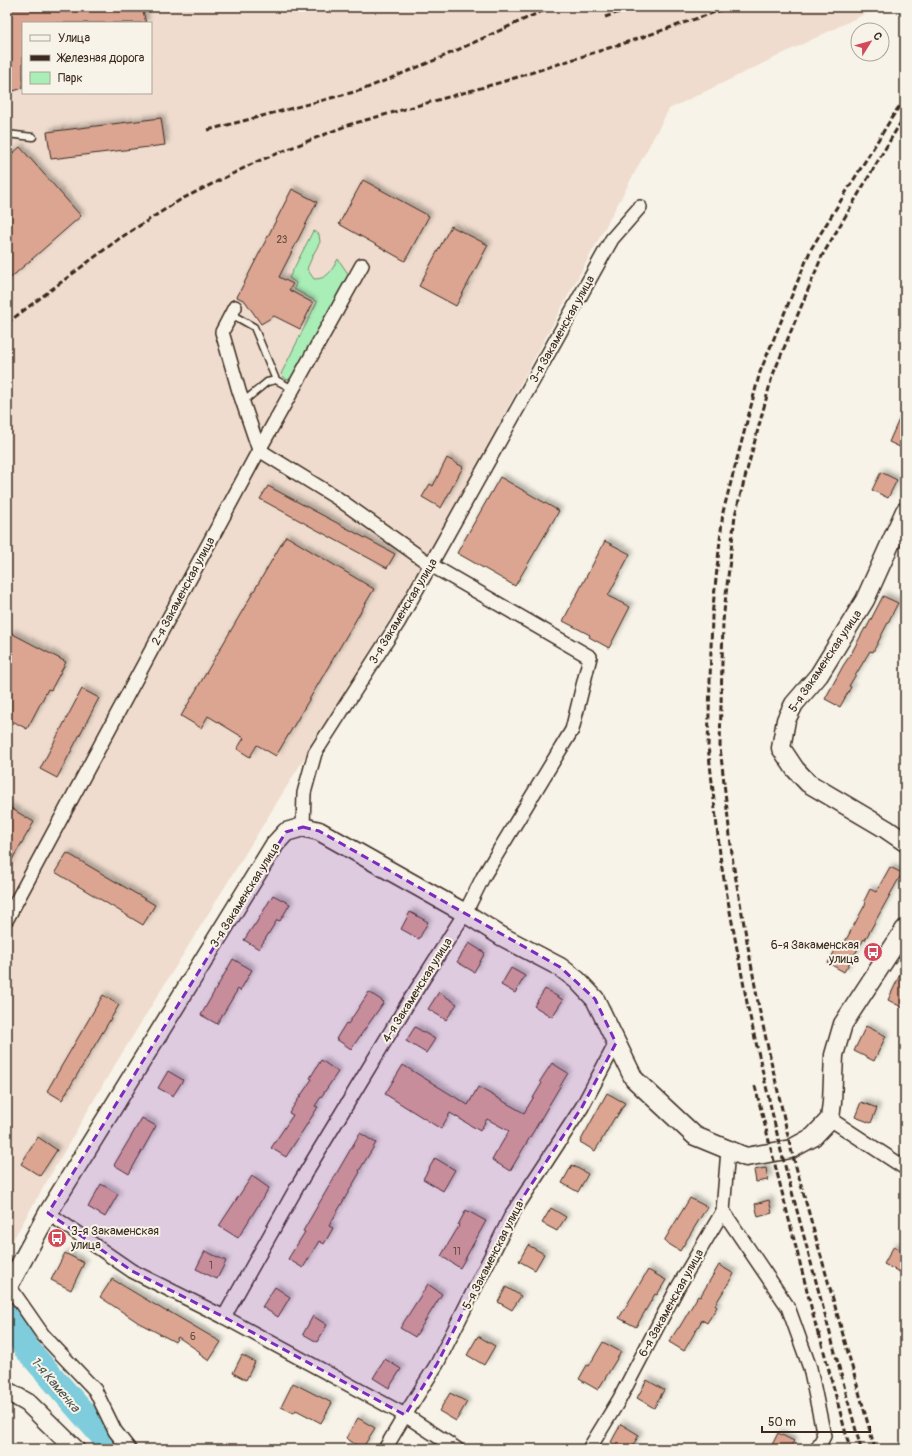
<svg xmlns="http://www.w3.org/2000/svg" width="912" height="1456" viewBox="0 0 912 1456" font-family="Pangolin,sans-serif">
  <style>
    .built { fill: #efdcce; fill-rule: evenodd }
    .green { fill: #a9edb7; stroke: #728c6a }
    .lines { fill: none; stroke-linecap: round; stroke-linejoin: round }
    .river { stroke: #7fcddc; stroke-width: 26 }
    .building { fill: #dba592; stroke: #3b2a1e; filter: url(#shadow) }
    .lane-casing { stroke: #3b2a1e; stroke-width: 9 }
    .street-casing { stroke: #3b2a1e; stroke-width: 16 }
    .secondary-casing { stroke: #3b2a1e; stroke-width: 21 }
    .lane { stroke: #f7f3e8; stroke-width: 6 }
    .street { stroke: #f7f3e8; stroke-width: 13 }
    .secondary { stroke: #f7f3e8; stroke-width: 18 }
    .rail { stroke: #3b2a1e; stroke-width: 3; stroke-dasharray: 6 3; stroke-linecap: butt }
    .marked { fill: #7b2cbf; fill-opacity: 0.2; stroke: #7b2cbf; stroke-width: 3; stroke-dasharray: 8 5; stroke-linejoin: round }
    .labels { text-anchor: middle; stroke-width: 4; stroke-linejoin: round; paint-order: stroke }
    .number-label { font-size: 10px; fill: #63493b }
    .street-label { font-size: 12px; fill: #3b2a1e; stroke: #f7f3e8 }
    .poi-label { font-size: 12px; fill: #3b2a1e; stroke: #f7f3e8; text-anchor: end }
    .water-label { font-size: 13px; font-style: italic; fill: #4c534e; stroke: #f7f3e8 }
  </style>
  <defs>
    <filter id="shadow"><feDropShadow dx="3.5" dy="-3.5" stdDeviation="2" flood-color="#0004"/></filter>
  </defs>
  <rect width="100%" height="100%" fill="#f7f3e8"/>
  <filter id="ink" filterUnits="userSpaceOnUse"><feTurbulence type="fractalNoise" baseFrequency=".025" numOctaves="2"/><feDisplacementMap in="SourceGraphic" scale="8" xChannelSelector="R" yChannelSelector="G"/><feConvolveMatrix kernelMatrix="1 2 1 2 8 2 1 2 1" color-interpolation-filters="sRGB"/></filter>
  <g filter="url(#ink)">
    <path class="built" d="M7,7h872l-210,102 -251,465 -313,507 -98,169zM23,23h128v70h-128z"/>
    <path class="green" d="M313,231l6,3 1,8 -7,13 -6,14 7,10c14,0 17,-8 24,-20l11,16 -55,102 -7,3 -6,-6 36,-72 -23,-13 2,-6 -7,-5z"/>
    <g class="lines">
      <polyline class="river" points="7,1314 26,1348 103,1436 111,1449"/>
    </g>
    <g class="building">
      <polygon points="7,7 142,7 146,23 23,23 23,88 7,93"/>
      <polygon points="161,118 165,145 51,159 47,132"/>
      <polygon points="20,147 81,216 7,281 7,158"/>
      <polygon points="363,180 429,216 405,261 339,224"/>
      <polygon points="292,189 317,202 279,277 293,284 289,290 313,303 300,329 274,316 261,324 245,301 237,297"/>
      <polygon points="451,226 488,245 456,306 419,286"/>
      <polygon points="905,406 905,441 902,448 889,442"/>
      <polygon points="447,458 463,467 441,508 422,497 430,484 433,486"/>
      <polygon points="881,472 897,480 888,498 872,490"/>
      <polygon points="500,477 559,511 515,586 457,553"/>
      <polygon points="268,486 395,554 387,568 260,499"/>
      <polygon points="286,536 374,589 276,756 257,745 250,757 237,749 244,738 208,716 201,728 181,716"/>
      <polygon points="605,541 630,554 608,596 630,607 609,648 589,637 590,635 563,621"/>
      <polygon points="883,596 898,603 873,652 870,651 849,686 851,687 840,707 825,699 843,666 851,654 865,628 866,629"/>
      <polygon points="11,633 66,662 51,690 48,689 27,729 7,718 7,640"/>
      <polygon points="82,689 99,698 57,778 40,769"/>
      <polygon points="7,806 34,822 7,868"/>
      <polygon points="67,853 155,905 143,925 55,872"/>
      <polygon points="890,867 902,873 865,940 864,939 844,972 828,963 837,947 841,949 866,903 864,901 870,889 876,892"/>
      <polygon points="273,895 290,904 280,921 277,920 259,949 244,940 254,925 255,925"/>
      <polygon points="410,912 428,922 419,939 401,929"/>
      <polygon points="469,943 485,953 474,972 457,962"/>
      <polygon points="233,959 252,970 240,991 238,989 217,1024 201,1015"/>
      <polygon points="905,964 905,1009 888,1000"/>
      <polygon points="511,968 525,976 515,993 501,985"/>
      <polygon points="545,989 563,1000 552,1017 534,1006"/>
      <polygon points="369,992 384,1002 351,1049 336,1039 346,1023 348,1024"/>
      <polygon points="439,992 457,1004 446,1020 428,1009"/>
      <polygon points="103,995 119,1005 62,1100 47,1091"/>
      <polygon points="866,1026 886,1036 874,1061 854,1051"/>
      <polygon points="415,1027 435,1039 426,1053 406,1041"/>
      <polygon points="321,1060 338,1072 315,1106 318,1107 286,1157 271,1148 293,1115 289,1113 312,1079 310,1078"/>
      <polygon points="552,1063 568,1073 510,1171 492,1160 509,1131 487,1119 480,1131 450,1113 441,1129 385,1094 403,1065 468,1105 478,1087 524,1113 542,1083 540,1081"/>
      <polygon points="168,1071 183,1080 173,1096 158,1088"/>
      <polygon points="607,1093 625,1103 616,1118 615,1117 595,1151 580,1142"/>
      <polygon points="861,1102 877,1108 871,1123 855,1117"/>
      <polygon points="142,1118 156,1126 129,1174 114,1165"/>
      <polygon points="360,1133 376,1143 359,1171 360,1172 329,1226 333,1228 324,1244 319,1241 303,1268 288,1259 305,1232 303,1231"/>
      <polygon points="38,1137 57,1150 40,1176 21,1164"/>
      <polygon points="435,1158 455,1170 443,1191 423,1179"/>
      <polygon points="572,1165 588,1174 578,1192 562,1183"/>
      <polygon points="766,1168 768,1180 756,1182 754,1170"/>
      <polygon points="252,1176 269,1188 238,1238 219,1226"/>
      <polygon points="101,1184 118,1194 105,1217 88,1207"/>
      <polygon points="690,1198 707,1207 680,1251 664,1241"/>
      <polygon points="769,1200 772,1213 758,1217 755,1204"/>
      <polygon points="551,1208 566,1217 557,1231 542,1223"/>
      <polygon points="466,1210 486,1221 460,1268 441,1256 459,1226 458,1225"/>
      <polygon points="528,1245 544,1254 535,1270 519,1261"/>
      <polygon points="894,1246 905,1253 905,1275 884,1264"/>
      <polygon points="205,1251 226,1261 217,1279 196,1269"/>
      <polygon points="65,1253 84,1263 71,1290 51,1280"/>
      <polygon points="719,1265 734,1274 715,1305 717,1307 707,1323 702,1320 684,1351 669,1342 678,1328 679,1328 698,1296 700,1297"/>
      <polygon points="648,1270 666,1280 657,1295 655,1294 636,1327 619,1318"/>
      <polygon points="112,1279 167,1312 168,1311 221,1342 209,1361 199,1354 200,1352 178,1337 175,1342 139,1323 100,1297"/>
      <polygon points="428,1284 442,1294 415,1337 400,1328"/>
      <polygon points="275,1287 290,1297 278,1317 262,1307"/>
      <polygon points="506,1287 521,1296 512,1310 498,1302"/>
      <polygon points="313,1316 327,1325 317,1342 303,1334"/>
      <polygon points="478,1336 495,1346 484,1365 467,1355"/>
      <polygon points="603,1342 621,1352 598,1390 579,1379 587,1365 589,1366"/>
      <polygon points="242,1355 255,1362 246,1380 233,1373"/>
      <polygon points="385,1359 401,1369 389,1388 373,1378"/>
      <polygon points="647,1380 664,1390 654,1408 637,1398"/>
      <polygon points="293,1383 332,1403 321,1423 296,1410 294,1413 281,1407"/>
      <polygon points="450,1393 467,1402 456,1421 439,1411"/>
      <polygon points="358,1418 375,1428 362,1449 346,1438"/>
      <polygon points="621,1424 639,1435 631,1449 623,1449 611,1442"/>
      <polygon points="778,1433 794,1441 790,1449 770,1449"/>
    </g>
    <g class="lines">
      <defs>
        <g id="lane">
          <polyline points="7,134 33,137"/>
          <polyline points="231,314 254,327 276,380"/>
          <polyline points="243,402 267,382 276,380 293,389"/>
        </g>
        <g id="street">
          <polyline points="303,827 304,793 315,753 398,623 612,239 640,207"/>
          <polyline points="7,919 259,450 362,265"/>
          <polyline points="830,1119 905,1168"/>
          <polyline points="723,1211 788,1307 810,1368 824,1436 817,1449"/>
          <polyline points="48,1213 132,1271 224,1317 405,1415 457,1449"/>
          <polyline points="9,1286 43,1335 95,1390 115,1431 129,1449"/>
          <polyline points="224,1317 297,1187 408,1003 465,913 483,877 572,730 590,657 431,565 337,498 259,450 239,391 222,332 235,307"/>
          <polyline points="385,1449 405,1415 437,1364 512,1214 582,1107 616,1043"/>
          <polyline points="589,1449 619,1400 678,1287 723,1211 728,1150"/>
        </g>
        <g id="secondary">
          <polyline points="905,511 865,600 819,675 794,704 786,720 781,748 795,769 808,783 886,829 905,842"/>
          <polyline points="7,1289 48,1213 275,844 286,832 303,827 319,831 465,913 501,936 560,967 577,980 595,999 634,1079 695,1136 746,1157 791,1149 813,1137 830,1119 832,1102 834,1055 843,1024 905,929"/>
          <polyline points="7,1391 28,1403 75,1449"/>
        </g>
      </defs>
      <use href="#lane" class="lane-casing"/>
      <use href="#street" class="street-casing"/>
      <use href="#secondary" class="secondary-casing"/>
      <use href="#lane" class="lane"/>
      <use href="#street" class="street"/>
      <use href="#secondary" class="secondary"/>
      <g class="rail">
        <polyline points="605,17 634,7"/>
        <polyline points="208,130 362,90 440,58 551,7"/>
        <polyline points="7,323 120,238 180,200 256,162 348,125 502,82 640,38 730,7"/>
        <polyline points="755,1086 819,1338"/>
        <polyline points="819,1333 850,1449"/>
        <polyline points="861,1449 781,1151 748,1008 721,863 708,746 712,616 723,512 760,372 811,249 896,111 905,99"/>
        <polyline points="875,1449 791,1149 759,1008 733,863 720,747 723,621 735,515 772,377 822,256 905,115"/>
      </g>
    </g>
  </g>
  <path class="marked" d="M303,827l16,4 241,136 35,32 21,44 -34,64 -70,107 -75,150 -32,51 -181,-98 -92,-46 -84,-58 238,-381z"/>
  <defs>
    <symbol id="bus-disc" viewBox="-11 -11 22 22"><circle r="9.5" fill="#d1495b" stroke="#f7f3e8"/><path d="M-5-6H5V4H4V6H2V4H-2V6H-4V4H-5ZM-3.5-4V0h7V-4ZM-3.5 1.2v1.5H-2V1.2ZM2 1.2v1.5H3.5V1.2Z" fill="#fff"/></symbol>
  </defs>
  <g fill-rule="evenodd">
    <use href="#bus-disc" x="862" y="941" width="22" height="22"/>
    <use href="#bus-disc" x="46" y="1227" width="22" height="22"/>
  </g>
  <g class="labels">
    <g class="number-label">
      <text x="282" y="243">23</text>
      <text x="457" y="1255">11</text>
      <text x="211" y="1269">1</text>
      <text x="193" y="1340">6</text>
    </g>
    <g class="street-label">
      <text transform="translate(562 329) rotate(-61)" y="4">3-я Закаменская улица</text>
      <text transform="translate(183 591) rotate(-62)" y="4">2-я Закаменская улица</text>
      <text transform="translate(403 611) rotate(-59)" y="4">3-я Закаменская улица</text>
      <text transform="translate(825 661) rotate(-56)" y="4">5-я Закаменская улица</text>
      <text transform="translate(245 895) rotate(-58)" y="4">3-я Закаменская улица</text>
      <text transform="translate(417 990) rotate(-58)" y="4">4-я Закаменская улица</text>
      <text transform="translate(493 1255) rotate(-63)" y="4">5-я Закаменская улица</text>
      <text transform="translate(671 1303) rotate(-61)" y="4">6-я Закаменская улица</text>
    </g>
    <g class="poi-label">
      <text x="859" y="949">6-я Закаменская<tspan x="859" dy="14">улица</tspan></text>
      <text x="71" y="1235" text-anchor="start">3-я Закаменская<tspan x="71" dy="14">улица</tspan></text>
    </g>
    <g class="water-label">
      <text transform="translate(56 1384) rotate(50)" y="5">1-я Каменка</text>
    </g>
  </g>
  <rect width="912" height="1456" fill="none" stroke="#f7f3e8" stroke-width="24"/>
  <rect x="12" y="12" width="888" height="1432" fill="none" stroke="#3b2a1e" stroke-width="1.5" filter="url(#ink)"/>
  <rect x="22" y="22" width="130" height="72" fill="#f7f3e8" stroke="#aca397"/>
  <rect x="30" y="35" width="20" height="6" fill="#f7f3e8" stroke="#aca397"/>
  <text x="58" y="42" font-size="12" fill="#3b2a1e">Улица</text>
  <rect x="30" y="55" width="20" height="6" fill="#3b2a1e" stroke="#aca397"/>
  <text x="58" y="62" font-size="12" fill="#3b2a1e">Железная дорога</text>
  <rect x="30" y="72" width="20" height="12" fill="#a9edb7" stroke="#aca397"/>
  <text x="58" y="82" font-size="12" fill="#3b2a1e">Парк</text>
  <g transform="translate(870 42) rotate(53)"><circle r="19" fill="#f7f3e8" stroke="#aca397"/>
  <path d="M0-3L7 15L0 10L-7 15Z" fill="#d1495b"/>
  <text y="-6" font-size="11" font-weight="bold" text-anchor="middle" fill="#3b2a1e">С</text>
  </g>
  <path d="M762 1426v6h108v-6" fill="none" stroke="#3b2a1e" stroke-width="2"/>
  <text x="768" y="1426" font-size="12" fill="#3b2a1e" stroke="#f7f3e8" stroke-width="3" paint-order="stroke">50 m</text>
</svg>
